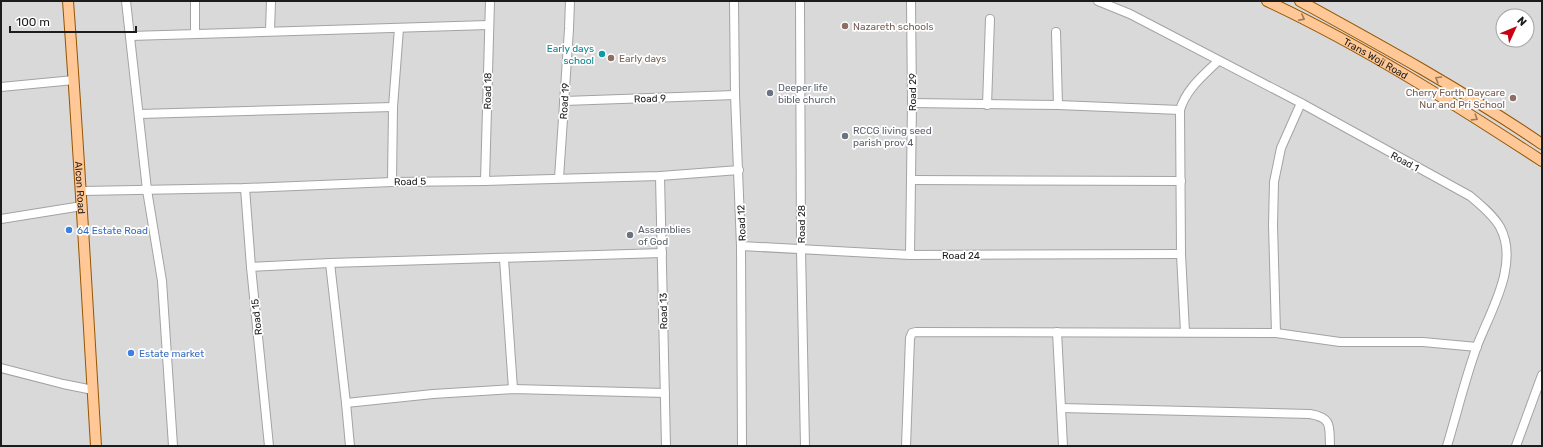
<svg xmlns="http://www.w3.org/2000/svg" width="1543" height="447" viewBox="0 0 1543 447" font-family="Rubik,sans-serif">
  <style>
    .residential { fill: #dad9d9; fill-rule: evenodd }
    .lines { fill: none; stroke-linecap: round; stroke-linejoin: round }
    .minor-casing { stroke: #a3a3a3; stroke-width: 10 }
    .major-casing { stroke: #955500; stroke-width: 12 }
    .minor { stroke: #fff; stroke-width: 8 }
    .major { stroke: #ffc896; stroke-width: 10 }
    .oneway { stroke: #997b5f }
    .education-dot { fill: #8d6e63; stroke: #fff; stroke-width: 1.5 }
    .culture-dot { fill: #0f9aa8; stroke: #fff; stroke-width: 1.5 }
    .worship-dot { fill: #6b7280; stroke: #fff; stroke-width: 1.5 }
    .shop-dot { fill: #3f7fe0; stroke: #fff; stroke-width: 1.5 }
    .labels { text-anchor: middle; stroke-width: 3.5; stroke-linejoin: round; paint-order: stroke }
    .education-label { font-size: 10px; fill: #785e54; stroke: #fff; text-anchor: start }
    .culture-label { font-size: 10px; fill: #0d838f; stroke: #fff; text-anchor: end }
    .street-label { font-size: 10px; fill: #1c1c1c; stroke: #fff }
    .worship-label { font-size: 10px; fill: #5b616d; stroke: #fff; text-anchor: start }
    .shop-label { font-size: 10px; fill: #366cbe; stroke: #fff; text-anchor: start }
  </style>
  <rect width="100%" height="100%" fill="#efe9e1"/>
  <path class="residential" d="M1,1h1541v445h-1541zM1503,16h24v24h-24z"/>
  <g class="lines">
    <defs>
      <g id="minor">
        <polyline points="126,1 147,190 162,281 173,446"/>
        <polyline points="195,1 195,34"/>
        <polyline points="734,1 735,95 741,246 742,446"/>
        <polyline points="800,1 801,250 805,446"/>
        <path d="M1098,1l32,13 171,89 169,93c11,9 23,19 30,31 20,37 -10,85 -23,119 -12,33 -20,67 -30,100"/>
        <polyline points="270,31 271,1"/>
        <polyline points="1056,32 1058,105"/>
        <polyline points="130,36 488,25"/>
        <polyline points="1,87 74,80"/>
        <polyline points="564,101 735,95"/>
        <polyline points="912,103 1058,105 1180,110"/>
        <polyline points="987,105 990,19"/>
        <polyline points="139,114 393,107"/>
        <polyline points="660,176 666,446"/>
        <polyline points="559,178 569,29 570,1"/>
        <polyline points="911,180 1181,181"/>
        <polyline points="485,181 490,1"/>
        <polyline points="392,182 393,107 399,28"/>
        <polyline points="245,188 251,267 269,446"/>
        <polyline points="82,191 245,188 392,182 485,181 660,176 739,170"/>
        <polyline points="1,219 82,206"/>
        <polyline points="741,246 910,255 1181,254"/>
        <polyline points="910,255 912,103 911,1"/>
        <polyline points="504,259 513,389"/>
        <polyline points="330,263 346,403 350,446"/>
        <polyline points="251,267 330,263 662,253"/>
        <polyline points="1057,332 1063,446"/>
        <path d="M1185,332l-4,-78 -1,-144c6,-21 23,-34 38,-49"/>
        <polyline points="1276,333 1273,225 1274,182 1281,148 1301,103"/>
        <polyline points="1,368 63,384 93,390"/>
        <polyline points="346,403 433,394 513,389 665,393"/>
        <path d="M1061,408l249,6c23,4 19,13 20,32"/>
        <polyline points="906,446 910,338 912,333 916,332 1276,333 1340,342 1423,342 1477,347"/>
        <polyline points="1516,446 1542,375"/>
      </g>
      <g id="major">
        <path id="s1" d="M68,1c11,148 19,297 28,445"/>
        <path id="s2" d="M1267,1c96,45 186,102 275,160"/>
        <path d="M1300,1c82,45 164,90 242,143"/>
      </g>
    </defs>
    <use href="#minor" class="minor-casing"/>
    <use href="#major" class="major-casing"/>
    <use href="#minor" class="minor"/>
    <use href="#major" class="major"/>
  </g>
  <defs><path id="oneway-chevron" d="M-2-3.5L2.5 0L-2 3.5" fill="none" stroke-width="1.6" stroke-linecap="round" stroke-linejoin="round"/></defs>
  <g class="oneway">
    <use href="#oneway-chevron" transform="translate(1302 18) rotate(27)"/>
    <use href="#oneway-chevron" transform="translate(1438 79) rotate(-149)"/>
    <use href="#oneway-chevron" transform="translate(1475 118) rotate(32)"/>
  </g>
  <g class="education-dot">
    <circle cx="845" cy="26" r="4"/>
    <circle cx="611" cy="58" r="4"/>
    <circle cx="1513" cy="98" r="4"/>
  </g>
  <circle class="culture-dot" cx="602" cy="54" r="4"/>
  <g class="worship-dot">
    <circle cx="770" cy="93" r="4"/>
    <circle cx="845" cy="136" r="4"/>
    <circle cx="630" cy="235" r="4"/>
  </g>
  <g class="shop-dot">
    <circle cx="69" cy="230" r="4"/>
    <circle cx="131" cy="353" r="4"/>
  </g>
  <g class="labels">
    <g class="education-label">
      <text x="853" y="30">Nazareth schools</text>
      <text x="619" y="62">Early days</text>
      <text x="1505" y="96" text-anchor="end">Cherry Forth Daycare<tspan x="1505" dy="12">Nur and Pri School</tspan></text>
    </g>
    <g class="culture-label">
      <text x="594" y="52">Early days<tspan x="594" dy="12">school</tspan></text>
    </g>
    <g class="street-label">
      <text dy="4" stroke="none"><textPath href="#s2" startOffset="123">Trans Woji Road</textPath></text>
      <text transform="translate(487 91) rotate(-89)" y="4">Road 18</text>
      <text transform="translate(912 92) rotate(-90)" y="4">Road 29</text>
      <text transform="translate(650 98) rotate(-2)" y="4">Road 9</text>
      <text transform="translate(564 101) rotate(-86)" y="4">Road 19</text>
      <text transform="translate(1405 161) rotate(28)" y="4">Road 1</text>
      <text transform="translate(410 181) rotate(-1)" y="4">Road 5</text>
      <text dy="4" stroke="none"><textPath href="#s1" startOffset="187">Alcon Road</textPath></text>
      <text transform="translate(741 223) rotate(-92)" y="4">Road 12</text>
      <text transform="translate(801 224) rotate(-90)" y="4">Road 28</text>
      <text x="961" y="259">Road 24</text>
      <text transform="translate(663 311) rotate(-91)" y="4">Road 13</text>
      <text transform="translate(256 317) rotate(-96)" y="4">Road 15</text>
    </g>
    <g class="worship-label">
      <text x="778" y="91">Deeper life<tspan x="778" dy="12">bible church</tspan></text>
      <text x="853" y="134">RCCG living seed<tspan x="853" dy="12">parish prov 4</tspan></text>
      <text x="638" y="233">Assemblies<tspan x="638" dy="12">of God</tspan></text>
    </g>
    <g class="shop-label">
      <text x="77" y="234">64 Estate Road</text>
      <text x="139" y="357">Estate market</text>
    </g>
  </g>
  <rect width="1543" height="447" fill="none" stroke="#1c1c1c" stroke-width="4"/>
  <g transform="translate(1515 28) rotate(46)"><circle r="19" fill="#ffffff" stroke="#a4a4a4"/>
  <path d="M0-3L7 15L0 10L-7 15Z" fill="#c90013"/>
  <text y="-6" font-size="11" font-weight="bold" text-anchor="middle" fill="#1c1c1c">N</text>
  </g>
  <path d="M10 26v6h126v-6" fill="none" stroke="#1c1c1c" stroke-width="2"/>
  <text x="16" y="26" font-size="12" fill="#1c1c1c" stroke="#ffffff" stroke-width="3" paint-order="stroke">100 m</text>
</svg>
